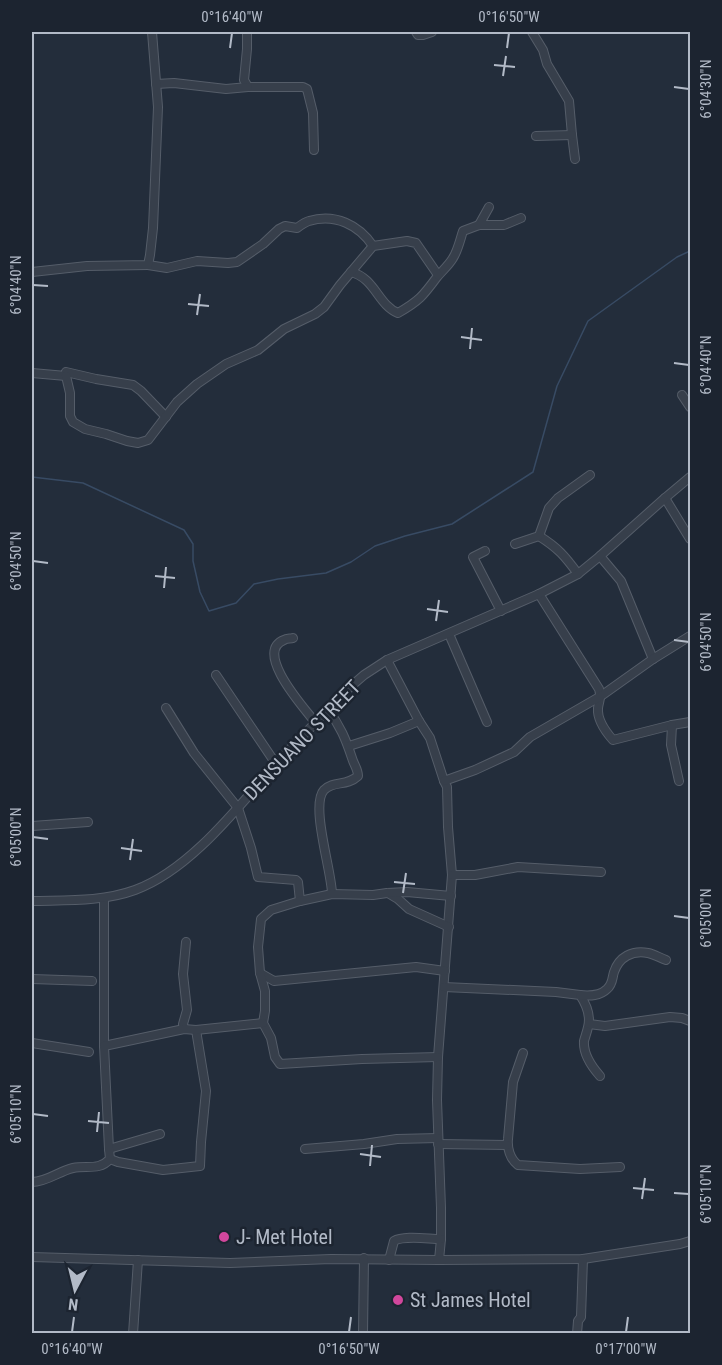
<svg xmlns="http://www.w3.org/2000/svg" width="722" height="1365" viewBox="0 0 722 1365" font-family="'Roboto Condensed',sans-serif">
  <style>
    .lines { fill: none; stroke-linecap: round; stroke-linejoin: round }
    .stream { stroke: #384b64; stroke-width: 1.5 }
    .minor-casing { stroke: #555d69; stroke-width: 10 }
    .minor { stroke: #373f4b; stroke-width: 8 }
    .ticks { fill: none; stroke: #b2bac7; stroke-width: 2 }
    .hotel-dot { fill: #d1479c; stroke: #1c2430; stroke-width: 2 }
    .labels { text-anchor: middle; stroke-width: 5; stroke-linejoin: round; paint-order: stroke }
    .street-label { font-size: 20px; fill: #b2bac7; stroke: #1c2430 }
    .poi-label { font-size: 20px; fill: #b2bac7; stroke: #1c2430; text-anchor: start }
    .neatline { fill: none; stroke: #b2bac7; stroke-width: 2 }
    .ticks-label { font-size: 15px; text-anchor: middle; fill: #b2bac7 }
  </style>
  <rect width="100%" height="100%" fill="#232d3b"/>
  <g class="lines">
    <polyline class="stream" points="32,477 83,483 184,530 193,544 193,561 200,592 209,611 236,603 254,584 278,579 326,573 351,562 375,546 405,536 452,524 533,472 557,386 588,321 677,257 690,251"/>
    <defs>
      <g id="minor">
        <polyline points="247,32 247,49 244,80 248,87 303,87 307,89 313,113 314,150"/>
        <polyline points="416,32 418,35 423,35 432,32"/>
        <polyline points="532,32 543,50 547,64 569,101 572,135 575,159"/>
        <polyline points="156,84 174,83 226,89 248,87"/>
        <polyline points="536,136 572,135"/>
        <polyline points="479,225 489,207"/>
        <path d="M148,265l19,3 30,-7 31,2 9,-1 26,-18 16,-15 6,-3 12,2c4,-3 8,-6 12,-7 26,-8 50,4 64,25"/>
        <polyline points="32,272 87,266 148,265 150,255 153,228 158,107 152,32"/>
        <path d="M351,272c24,6 27,33 47,41 21,-12 25,-17 39,-36 5,-6 12,-12 16,-19 5,-8 7,-18 10,-27l16,-6h25l17,-7"/>
        <polyline points="32,373 66,376 66,372 96,379 133,385 141,391 166,417"/>
        <polyline points="66,376 70,393 70,416 73,422 85,429 106,434 127,441 138,443 148,440 177,402 197,384 226,364 258,350 284,329 315,314 324,307 340,285 373,246 407,241 416,243 438,275"/>
        <polyline points="682,395 690,407"/>
        <polyline points="665,498 690,539"/>
        <path d="M539,536c19,12 26,20 39,38"/>
        <polyline points="515,544 539,536 549,508 558,498 590,475"/>
        <polyline points="485,551 473,557 501,611"/>
        <polyline points="600,556 621,581 653,659"/>
        <path d="M539,594l60,95c3,8 0,11 -1,19 -1,12 7,23 15,32l59,-15 18,-3"/>
        <polyline points="449,634 487,722"/>
        <path d="M293,638c-3,1 -6,0 -9,2 -31,12 21,69 31,82"/>
        <polyline points="387,660 419,721 430,738 444,781 447,787 448,827 452,875 438,1057 437,1100 441,1208 441,1239 439,1260"/>
        <polyline points="216,675 276,764"/>
        <polyline points="166,708 194,753 238,808 251,848 258,877 296,880 298,882 300,901"/>
        <path d="M328,710c12,15 18,30 24,48 2,7 6,11 6,18 -12,11 -24,4 -34,14 -14,15 8,82 8,104"/>
        <polyline points="672,725 671,745 679,781"/>
        <polyline points="349,746 390,733 419,721"/>
        <polyline points="444,781 475,770 514,752 530,737 601,696 653,659 690,636"/>
        <polyline points="32,826 88,822"/>
        <polyline points="452,875 475,875 518,867 601,872"/>
        <polyline points="388,893 398,899 409,909 449,927"/>
        <polyline points="104,898 104,1046"/>
        <path d="M32,901c34,-1 70,1 103,-11 55,-20 103,-83 141,-126 22,-24 45,-46 66,-70l22,-19 23,-15 152,-66 39,-20 22,-18 65,-58 25,-21"/>
        <polyline points="260,973 274,981 416,967 445,971"/>
        <polyline points="32,979 92,981"/>
        <path d="M444,987l112,5 24,3c6,9 11,21 8,32 -1,5 -3,10 -4,14 -1,13 8,26 16,35"/>
        <path d="M580,995c10,1 20,1 27,-6 6,-5 5,-11 7,-17 5,-15 18,-22 34,-19 6,1 12,5 18,7"/>
        <polyline points="589,1024 605,1026 670,1017 682,1018 690,1021"/>
        <polyline points="184,1029 183,1024 187,1010 183,974 186,942"/>
        <polyline points="32,1043 89,1052"/>
        <path d="M523,1053l-10,29 -5,57c-1,9 2,20 10,26l62,4 40,-2"/>
        <polyline points="438,1057 362,1059 280,1064 275,1057 271,1038 263,1023 265,1011 265,991 260,973 258,947 261,919 271,910 300,901 332,894 373,895 387,893 407,892 451,896"/>
        <polyline points="438,1144 507,1145"/>
        <polyline points="109,1149 160,1134"/>
        <polyline points="305,1149 364,1144 397,1139 438,1138"/>
        <polyline points="110,1159 118,1162 163,1170 200,1166 201,1142 206,1091 196,1030"/>
        <path d="M32,1182c15,0 27,-11 41,-14 14,-3 26,3 37,-9l-1,-10 -5,-103 80,-17 12,1 67,-7"/>
        <polyline points="32,1257 230,1263 331,1259 439,1260 583,1259 680,1244 690,1241"/>
        <path d="M389,1260l5,-19c10,-6 34,-2 47,-2"/>
        <polyline points="133,1334 138,1260"/>
        <polyline points="363,1334 364,1258"/>
        <polyline points="577,1334 578,1321 581,1317 583,1259"/>
      </g>
    </defs>
    <use href="#minor" class="minor-casing"/>
    <use href="#minor" class="minor"/>
  </g>
  <path class="ticks" d="M230,48l2,-15M507,48l2,-15M494,65l21,2M503,76l3,-20M674,87l15,2M33,285l15,1M188,304l21,2M197,315l3,-21M461,337l21,3M470,349l2,-21M674,363l15,2M33,561l15,2M155,576l20,2M164,588l2,-21M427,609l21,3M436,621l3,-21M674,640l15,2M33,837l15,2M121,848l21,3M130,860l3,-21M394,882l21,2M403,893l3,-20M674,916l15,2M33,1114l15,2M88,1121l21,2M97,1132l2,-20M360,1154l21,3M370,1166l2,-21M633,1188l21,2M674,1193l15,1M642,1199l3,-21M72,1332l2,-15M349,1332l2,-15M626,1332l2,-15"/>
  <g class="hotel-dot">
    <circle cx="224" cy="1237" r="6"/>
    <circle cx="398" cy="1300" r="6"/>
  </g>
  <g class="labels">
    <g class="street-label">
      <text transform="translate(302 740) rotate(-46)" y="7">DENSUANO STREET</text>
    </g>
    <g class="poi-label">
      <text x="236" y="1244">J- Met Hotel</text>
      <text x="410" y="1307">St James Hotel</text>
    </g>
  </g>
  <rect width="722" height="1365" fill="none" stroke="#1c2430" stroke-width="66"/>
  <g transform="translate(75 1290) rotate(187)" stroke="#1c2430" stroke-width="4.5" paint-order="stroke">
  <path d="M0-4.5L10 22L0 15L-10 22Z" fill="#b2bac7"/>
  <text y="-9" font-size="16" font-weight="bold" text-anchor="middle" fill="#b2bac7">N</text>
  </g>
  <rect x="33" y="33" width="656" height="1299" class="neatline"/>
  <g class="ticks-label">
    <text x="232" y="22">0°16'40"W</text>
    <text x="509" y="22">0°16'50"W</text>
    <text transform="translate(706 89) rotate(-90)" y="5">6°04'30"N</text>
    <text transform="translate(16 285) rotate(-90)" y="5">6°04'40"N</text>
    <text transform="translate(706 365) rotate(-90)" y="5">6°04'40"N</text>
    <text transform="translate(16 561) rotate(-90)" y="5">6°04'50"N</text>
    <text transform="translate(706 642) rotate(-90)" y="5">6°04'50"N</text>
    <text transform="translate(16 837) rotate(-90)" y="5">6°05'00"N</text>
    <text transform="translate(706 918) rotate(-90)" y="5">6°05'00"N</text>
    <text transform="translate(16 1114) rotate(-90)" y="5">6°05'10"N</text>
    <text transform="translate(706 1194) rotate(-90)" y="5">6°05'10"N</text>
    <text x="72" y="1354">0°16'40"W</text>
    <text x="349" y="1354">0°16'50"W</text>
    <text x="626" y="1354">0°17'00"W</text>
  </g>
</svg>
